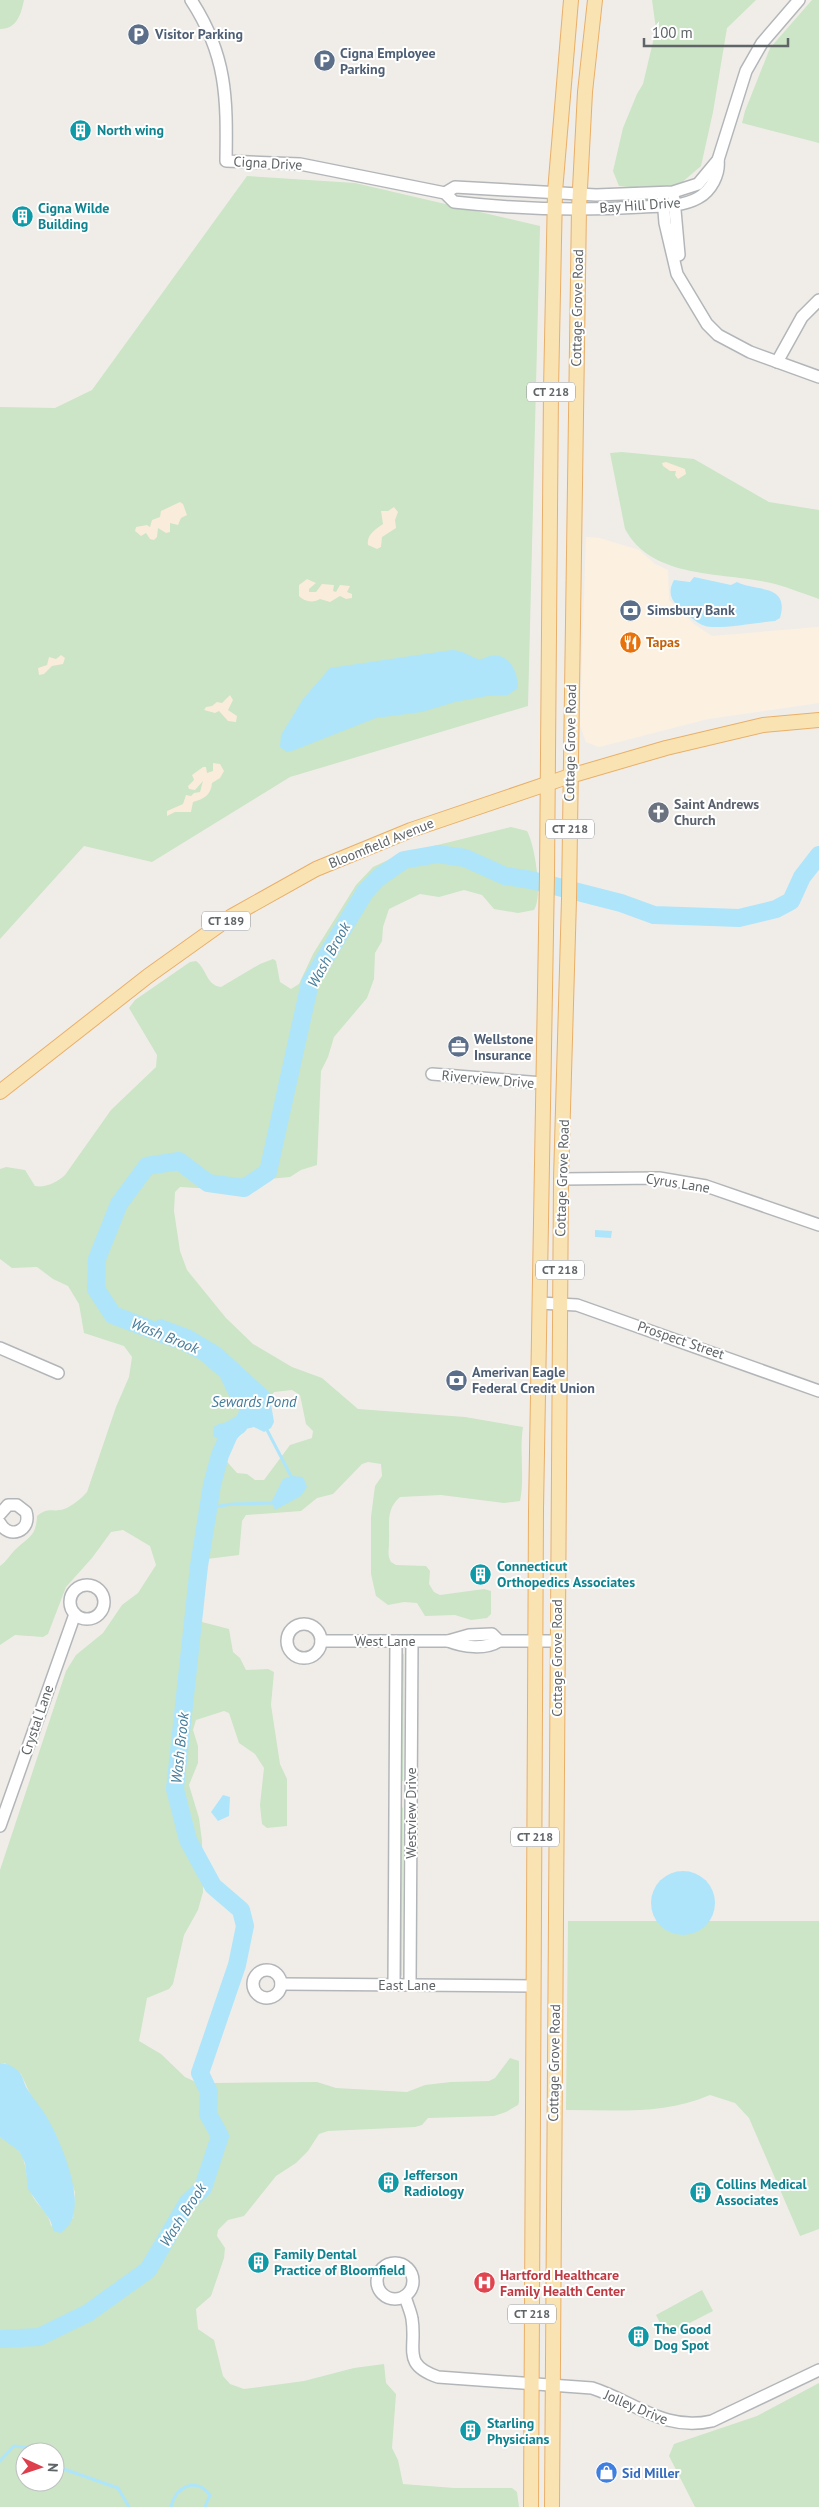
<svg xmlns="http://www.w3.org/2000/svg" width="819" height="2507" viewBox="0 0 819 2507" font-family="'PT Sans',sans-serif">
  <style>
    .commercial { fill: #fcf1e1 }
    .green { fill: #cbe5c6; fill-rule: evenodd }
    .sand { fill: #f9ecda }
    .water { fill: #aee5fa }
    .lines { fill: none; stroke-linecap: round; stroke-linejoin: round }
    .stream { stroke: #aee5fa; stroke-width: 3 }
    .river { stroke: #aee5fa; stroke-width: 18 }
    .minor-casing { stroke: #b3b6b9; stroke-width: 14 }
    .major-casing { stroke: #e9af68; stroke-width: 16 }
    .minor { stroke: #fff; stroke-width: 11 }
    .major { stroke: #fae3b3; stroke-width: 14 }
    .labels { text-anchor: middle; stroke-width: 4; stroke-linejoin: round; paint-order: stroke }
    .shield { fill: #fff; stroke: #8f9295; stroke-width: 1 }
    .shield-label { font-size: 12px; font-weight: bold; fill: #5f6467 }
    .service-label { font-size: 14px; font-weight: bold; fill: #4e5e75; stroke: #fff; text-anchor: start }
    .culture-label { font-size: 14px; font-weight: bold; fill: #0d838f; stroke: #fff; text-anchor: start }
    .street-label { font-size: 14px; fill: #5f6467; stroke: #fff }
    .food-label { font-size: 14px; font-weight: bold; fill: #c56008; stroke: #fff; text-anchor: start }
    .worship-label { font-size: 14px; font-weight: bold; fill: #5b616d; stroke: #fff; text-anchor: start }
    .health-label { font-size: 14px; font-weight: bold; fill: #be3a42; stroke: #fff; text-anchor: start }
    .shop-label { font-size: 14px; font-weight: bold; fill: #366cbe; stroke: #fff; text-anchor: start }
    .water-label { font-size: 15px; font-style: italic; fill: #447c9b; stroke: #fff }
  </style>
  <rect width="100%" height="100%" fill="#f0ede8"/>
  <polygon class="commercial" points="586,537 599,538 639,550 655,564 668,570 669,600 695,625 712,636 819,627 819,703 708,719 599,747 586,742 580,725"/>
  <g class="green">
    <path d="M0,0h24c-3,14 -7,29 -24,29z"/>
    <polygon points="652,0 756,0 727,28 713,112 701,166 680,184 649,189 619,186 613,171 623,128 637,94 643,84 656,29"/>
    <polygon points="812,0 819,0 819,143 742,123 745,111 770,48"/>
    <polygon points="247,176 355,183 540,226 528,706 290,777 152,862 84,846 0,939 0,407 55,408 92,390"/>
    <path d="M622,452l72,7 75,43 50,8v89c-15,-5 -29,-11 -44,-15 -50,-13 -122,-3 -150,-55l-15,-76z"/>
    <path d="M511,827l16,4c8,14 16,66 7,79l-16,3 -24,-4 -12,-14 -18,-5 -25,7 -19,-3 -31,15 -6,18 -1,14 -7,12 -1,26 -7,19 -33,39 -6,20 -7,14 -4,94 -16,5 -11,7 -40,4 -18,9 -52,-3 -5,5 -1,19 6,40 7,19 39,48 27,26 39,23 30,11 36,31 107,8 58,10c-4,25 2,50 -3,74l-16,2 -63,-8 -41,2c-15,13 -10,28 -11,45 0,8 -2,13 2,20l5,3 30,1 4,5 -1,13 5,8 6,3 44,-6 7,2v23l-4,4 -16,2 -16,-5 -30,1 -8,-13 -13,-1 -16,3 -12,-9 -5,-22v-57l4,-31 7,-10 -1,-12 -13,-2 -6,2 -29,30 -16,4 -16,13 -55,4 -4,6 -3,34 -32,4 -5,33v30l27,7 4,23 7,6 6,12 22,-1 6,3 -3,33 9,59 7,15v47l-20,2 -5,-4 -2,-19 4,-37 -9,-14 -16,-11 -10,-30 -5,-2 -28,9 -3,10 5,16v17l-9,22 10,33 3,23 1,51 -5,18 -14,25 -11,49 -4,5 -22,9 -8,43 22,13 24,23 11,5 17,1 104,-1 19,6 71,4 18,-7 26,-3 38,-1 6,-3 15,-20 9,3v41l-1,3 -12,7 -12,4 -66,2 -6,7 -7,2 -87,4 -9,3 -11,17 -12,12 -20,13 -32,40 -16,4 -10,10 -1,6 8,12 -1,10 -13,38 -15,13 2,20 16,11 9,36 7,8 14,5 60,-8 50,-13 30,-4 2,19 10,11 -4,54 6,12 5,24 51,4h58l5,4 2,15h-519v-370c6,4 14,8 19,14 9,12 6,28 12,42 5,12 18,19 20,33l22,-8 2,-26 -54,-118 -16,-11h-5v-193l66,-199 10,-16 27,-22 19,-28 16,-12 18,-28 -6,-19 -27,-16 -12,2 -19,26 -26,29 -18,47 -5,3 -28,-2 -15,10v-79c7,-5 10,-12 17,-18 13,-12 19,-12 20,-32 12,-10 16,-3 27,-7 7,-2 18,-11 23,-17l29,-85 13,-30 3,-20 -8,-11 -40,-13 -5,-29 -11,-18 -15,-7 -16,-12 -25,1 -12,-9v-90l6,-2 19,3 10,16c10,2 23,-4 30,-11l46,-65 45,-43 1,-12 -28,-47 6,-8 55,-38 6,-1c11,8 10,24 25,26l39,-23 13,-5 3,2 4,21 11,7 8,-5 14,-30 43,-69 17,-18 28,-13zM292,1390l8,5 6,29 7,7 -1,7 -22,7 -26,35h-9l-8,-6 -10,-1 -15,-17 9,-20 22,-11 21,-33zM25,2452h30v30h-30z"/>
    <polygon points="400,1652 404,1654 403,1781 399,1781"/>
    <polygon points="400,1805 403,1808 402,1975 400,1979 397,1978"/>
    <path d="M568,1921h251v308l-19,7 -51,-118 -14,-15 -25,-8c-46,20 -95,15 -144,15z"/>
    <polygon points="702,2290 713,2311 666,2335 656,2315"/>
    <polygon points="819,2383 819,2507 695,2507 669,2456 674,2444 757,2416"/>
  </g>
  <g class="sand">
    <polygon points="666,462 685,469 686,474 678,479 675,475 676,471 670,471 663,466 662,463"/>
    <polygon points="180,502 183,504 187,515 181,518 178,525 170,523 170,532 166,533 158,528 157,537 154,540 150,539 146,533 141,536 135,531 136,527 147,525 150,527 152,520 160,517 161,511"/>
    <path d="M394,507l4,5 -3,8 1,8 -14,9 -1,10 -4,2 -9,-4c-2,-10 8,-16 15,-21l-2,-13h7z"/>
    <path d="M307,579l9,4 -7,6v3h7l6,-8 12,1 -1,6 3,1 4,-7 10,1 -3,6 5,2v4l-6,1 -6,-3 -10,6 -10,-3c-6,4 -16,3 -21,-3v-11z"/>
    <polygon points="61,655 65,658 63,664 52,666 44,674 39,675 38,668 47,665 49,657 56,659"/>
    <polygon points="230,695 233,700 228,710 237,716 236,722 228,721 219,711 215,713 204,710 206,707 212,706 217,702 222,703"/>
    <path d="M213,763l7,1 4,7 -4,7 -8,5c-1,12 -8,16 -19,19l-2,10h-16l-8,4v-5l16,-7 3,-9 5,1 3,-3 6,-1 3,-11 -8,9 -6,-1 -1,-3 6,-6 -2,-5 11,-8h3l1,6 6,-2z"/>
  </g>
  <g class="water">
    <path d="M694,577l37,8 6,-3c19,10 53,1 43,36l-5,3c-16,1 -58,9 -70,5 -10,-3 -21,-15 -28,-21 -8,-7 -8,-16 -3,-25l16,2z"/>
    <path d="M452,650c13,1 16,6 26,9 4,1 8,-2 12,-3 19,-4 28,16 28,32l-10,7 -21,1 -32,6 -33,10 -46,6 -84,33 -5,1 -7,-5 1,-12 22,-36 27,-31z"/>
    <polygon points="595,1230 612,1231 611,1238 595,1237"/>
    <path d="M161,1319l30,11 30,18 48,44 5,30 -3,6 -7,4 -10,-5 -8,2 -16,17 -17,-10 1,-9c8,-7 24,-2 25,-18l-8,-9 -11,-23 -20,-17 -42,-22 -4,-11 3,-7z"/>
    <polygon points="292,1476 303,1477 307,1487 301,1496 275,1510 272,1501 283,1479"/>
    <polygon points="223,1795 230,1797 229,1816 218,1821 211,1812"/>
    <circle cx="683" cy="1903" r="32"/>
    <path d="M0,2063c8,0 14,4 20,10 3,4 4,10 6,14 7,12 16,21 22,32 13,23 46,97 12,114l-6,-2 -4,-11 -22,-31 -3,-26 -6,-12 -19,-14z"/>
  </g>
  <g class="lines">
    <g class="stream">
      <polyline points="266,1428 292,1478"/>
      <polyline points="208,1508 232,1504 276,1503"/>
      <polyline points="0,2461 14,2446 31,2448 35,2452"/>
      <polyline points="55,2466 118,2488 129,2507"/>
      <path d="M171,2507c5,-21 25,-30 39,-12l-5,12"/>
    </g>
    <g class="river">
      <polyline points="176,1339 113,1315 96,1289 97,1259 119,1204 147,1166 179,1161 208,1183 244,1188 268,1172 310,983 365,892 378,878 404,860 438,854 465,858 505,876 531,880 621,903 654,915 739,918 776,909 791,901 802,877 819,855"/>
      <polyline points="0,2339 39,2337 88,2313 148,2270 188,2202 203,2188 220,2136 208,2114 209,2092 200,2073 237,1965 245,1926 241,1910 213,1886 188,1840 175,1789 199,1566 212,1485 220,1455 231,1430 239,1425"/>
    </g>
    <defs>
      <g id="minor">
        <path d="M191,0c36,55 36,98 35,161l74,3 145,29 9,9c62,7 125,9 188,5 18,-1 40,0 56,-9 13,-7 22,-24 20,-38"/>
        <polyline points="445,193 455,187 596,195 673,192 698,184 718,160 746,71 762,43 799,0"/>
        <polyline points="663,198 665,223 677,274 707,324 718,335 750,352 819,377"/>
        <polyline points="674,199 679,255"/>
        <polyline points="777,362 802,317 819,300"/>
        <polyline points="432,1074 543,1083"/>
        <polyline points="561,1179 659,1178 706,1186 819,1225"/>
        <polyline points="539,1303 577,1305 819,1391"/>
        <polyline points="0,1348 58,1373"/>
        <path d="M0,1514l8,-9h9l9,7c6,19 -17,28 -26,11"/>
        <circle cx="87" cy="1602" r="17"/>
        <circle cx="304" cy="1641" r="17"/>
        <polyline points="321,1641 448,1641 469,1635 492,1634 499,1641"/>
        <path d="M448,1641c15,6 37,9 51,0h58"/>
        <polyline points="0,1826 75,1614"/>
        <circle cx="267" cy="1984" r="14"/>
        <polyline points="281,1984 533,1986"/>
        <polyline points="394,1985 396,1641"/>
        <polyline points="410,1985 412,1641"/>
        <circle cx="395" cy="2281" r="18"/>
        <path d="M405,2296c2,8 6,16 7,23 5,30 -11,45 26,58l154,11c43,14 73,44 120,33l107,-51"/>
      </g>
      <g id="major">
        <polyline points="0,1092 148,976 232,916 316,869 411,830 570,776 666,748 763,725 819,720"/>
        <polyline points="531,2507 536,1510 547,875 551,390 555,192 571,0"/>
        <polyline points="552,2507 561,1179 569,899 579,208 585,92 595,0"/>
      </g>
    </defs>
    <use href="#minor" class="minor-casing"/>
    <use href="#major" class="major-casing"/>
    <use href="#minor" class="minor"/>
    <use href="#major" class="major"/>
  </g>
  <defs>
    <symbol id="parking-disc" viewBox="-11 -11 22 22"><circle r="9.5" fill="#5c6f8a" stroke="#fff"/><path d="M-3.5-5.5H1a3.5 3.5 0 0 1 0 7H-1V5.5H-3.5ZM-1-3.4V-.6H.8a1.4 1.4 0 0 0 0-2.8Z" fill="#fff"/></symbol>
    <symbol id="building-disc" viewBox="-11 -11 22 22"><circle r="9.5" fill="#0f9aa8" stroke="#fff"/><path d="M-4-6H4V6H1V3H-1V6H-4ZM-2.5-4.3h1.7v1.8h-1.7ZM.8-4.3h1.7v1.8H.8ZM-2.5-1h1.7V.8h-1.7ZM.8-1h1.7V.8H.8Z" fill="#fff"/></symbol>
    <symbol id="bank-disc" viewBox="-11 -11 22 22"><circle r="9.5" fill="#5c6f8a" stroke="#fff"/><path d="M-6-4H6V4H-6ZM0-2.3a2.3 2.3 0 1 0 0 4.6a2.3 2.3 0 1 0 0-4.6Z" fill="#fff"/></symbol>
    <symbol id="restaurant-disc" viewBox="-11 -11 22 22"><circle r="9.5" fill="#e8710a" stroke="#fff"/><path d="M-5-6h1v4h1v-4h1v4h1v-4h1v5L-1.5 .5V6h-2V.5L-5-1ZM5-6V6H3V1.5H1.5Q1.5-4 5-6Z" fill="#fff"/></symbol>
    <symbol id="church-disc" viewBox="-11 -11 22 22"><circle r="9.5" fill="#6b7280" stroke="#fff"/><path d="M-1.2-6h2.4v3.5h3.3v2.4h-3.3V6h-2.4V-.1h-3.3v-2.4h3.3Z" fill="#fff"/></symbol>
    <symbol id="office-disc" viewBox="-11 -11 22 22"><circle r="9.5" fill="#5c6f8a" stroke="#fff"/><path d="M-6-3h4V-5.5h4V-3h4V5H-6ZM-1-4.5V-3h2v-1.5ZM-6 0V1H6V0Z" fill="#fff"/></symbol>
    <symbol id="hospital-disc" viewBox="-11 -11 22 22"><circle r="9.5" fill="#e0444e" stroke="#fff"/><path d="M-5-5h3v3.5h4V-5h3V5h-3V1.5h-4V5h-3Z" fill="#fff"/></symbol>
    <symbol id="shop-disc" viewBox="-11 -11 22 22"><circle r="9.5" fill="#3f7fe0" stroke="#fff"/><path d="M-5-2.5h2.3a2.7 3.5 0 0 1 5.4 0H5L5.5 6h-11ZM-1.5-2.5h3a1.5 2.3 0 0 0-3 0Z" fill="#fff"/></symbol>
  </defs>
  <g fill-rule="evenodd">
    <use href="#parking-disc" x="126" y="22" width="25" height="25"/>
    <use href="#parking-disc" x="312" y="48" width="25" height="25"/>
    <use href="#building-disc" x="68" y="118" width="25" height="25"/>
    <use href="#building-disc" x="10" y="204" width="25" height="25"/>
    <use href="#bank-disc" x="618" y="598" width="25" height="25"/>
    <use href="#restaurant-disc" x="618" y="630" width="25" height="25"/>
    <use href="#church-disc" x="646" y="800" width="25" height="25"/>
    <use href="#office-disc" x="446" y="1034" width="25" height="25"/>
    <use href="#bank-disc" x="444" y="1368" width="25" height="25"/>
    <use href="#building-disc" x="468" y="1562" width="25" height="25"/>
    <use href="#building-disc" x="376" y="2170" width="25" height="25"/>
    <use href="#building-disc" x="688" y="2180" width="25" height="25"/>
    <use href="#building-disc" x="246" y="2250" width="25" height="25"/>
    <use href="#hospital-disc" x="472" y="2270" width="25" height="25"/>
    <use href="#building-disc" x="626" y="2324" width="25" height="25"/>
    <use href="#building-disc" x="458" y="2418" width="25" height="25"/>
    <use href="#shop-disc" x="594" y="2460" width="25" height="25"/>
  </g>
  <g class="labels">
    <g class="shield">
      <rect x="527" y="382.5" width="48" height="19" rx="4"/>
      <rect x="546" y="819.5" width="48" height="19" rx="4"/>
      <rect x="202" y="911.5" width="48" height="19" rx="4"/>
      <rect x="536" y="1260.5" width="48" height="19" rx="4"/>
      <rect x="511" y="1827.5" width="48" height="19" rx="4"/>
      <rect x="508" y="2304.5" width="48" height="19" rx="4"/>
    </g>
    <g class="shield-label">
      <text x="551" y="396">CT 218</text>
      <text x="570" y="833">CT 218</text>
      <text x="226" y="925">CT 189</text>
      <text x="560" y="1274">CT 218</text>
      <text x="535" y="1841">CT 218</text>
      <text x="532" y="2318">CT 218</text>
    </g>
    <g class="service-label">
      <text x="155" y="39">Visitor Parking</text>
      <text x="340" y="58">Cigna Employee<tspan x="340" dy="16">Parking</tspan></text>
      <text x="647" y="615">Simsbury Bank</text>
      <text x="474" y="1044">Wellstone<tspan x="474" dy="16">Insurance</tspan></text>
      <text x="472" y="1377">Amerivan Eagle<tspan x="472" dy="16">Federal Credit Union</tspan></text>
    </g>
    <g class="culture-label">
      <text x="97" y="135">North wing</text>
      <text x="38" y="213">Cigna Wilde<tspan x="38" dy="16">Building</tspan></text>
      <text x="497" y="1571">Connecticut<tspan x="497" dy="16">Orthopedics Associates</tspan></text>
      <text x="404" y="2180">Jefferson<tspan x="404" dy="16">Radiology</tspan></text>
      <text x="716" y="2189">Collins Medical<tspan x="716" dy="16">Associates</tspan></text>
      <text x="274" y="2259">Family Dental<tspan x="274" dy="16">Practice of Bloomfield</tspan></text>
      <text x="654" y="2334">The Good<tspan x="654" dy="16">Dog Spot</tspan></text>
      <text x="487" y="2428">Starling<tspan x="487" dy="16">Physicians</tspan></text>
    </g>
    <g class="street-label">
      <text transform="translate(268 163) rotate(3)" y="5">Cigna Drive</text>
      <text transform="translate(640 205) rotate(-4)" y="5">Bay Hill Drive</text>
      <text transform="translate(577 308) rotate(-89)" y="5">Cottage Grove Road</text>
      <text transform="translate(570 743) rotate(-89)" y="5">Cottage Grove Road</text>
      <text transform="translate(381 843) rotate(-22)" y="5">Bloomfield Avenue</text>
      <text transform="translate(488 1079) rotate(5)" y="5">Riverview Drive</text>
      <text transform="translate(562 1178) rotate(-88)" y="5">Cottage Grove Road</text>
      <text transform="translate(678 1183) rotate(9)" y="5">Cyrus Lane</text>
      <text transform="translate(681 1340) rotate(19)" y="5">Prospect Street</text>
      <text x="385" y="1646">West Lane</text>
      <text transform="translate(557 1658) rotate(-90)" y="5">Cottage Grove Road</text>
      <text transform="translate(37 1720) rotate(-71)" y="5">Crystal Lane</text>
      <text transform="translate(411 1813) rotate(-90)" y="5">Westview Drive</text>
      <text x="407" y="1990">East Lane</text>
      <text transform="translate(554 2063) rotate(-89)" y="5">Cottage Grove Road</text>
      <text transform="translate(636 2407) rotate(23)" y="5">Jolley Drive</text>
    </g>
    <g class="food-label">
      <text x="646" y="647">Tapas</text>
    </g>
    <g class="worship-label">
      <text x="674" y="809">Saint Andrews<tspan x="674" dy="16">Church</tspan></text>
    </g>
    <g class="health-label">
      <text x="500" y="2280">Hartford Healthcare<tspan x="500" dy="16">Family Health Center</tspan></text>
    </g>
    <g class="shop-label">
      <text x="622" y="2478">Sid Miller</text>
    </g>
    <g class="water-label">
      <text transform="translate(329 955) rotate(-61)" y="5">Wash Brook</text>
      <text transform="translate(165 1336) rotate(22)" y="5">Wash Brook</text>
      <text x="254" y="1407">Sewards Pond</text>
      <text transform="translate(180 1748) rotate(-84)" y="5">Wash Brook</text>
      <text transform="translate(183 2215) rotate(-57)" y="5">Wash Brook</text>
    </g>
  </g>
  <g transform="translate(40 2467) rotate(93)"><circle r="24" fill="#ffffff" stroke="#bfc1c2"/>
  <path d="M0-4L9 19L0 12L-9 19Z" fill="#de3f4d"/>
  <text y="-8" font-size="14" font-weight="bold" text-anchor="middle" fill="#5f6467">N</text>
  </g>
  <path d="M644 38v8h144v-8" fill="none" stroke="#5f6467" stroke-width="2.5"/>
  <text x="652" y="38" font-size="15" fill="#5f6467" stroke="#ffffff" stroke-width="4" paint-order="stroke">100 m</text>
</svg>
